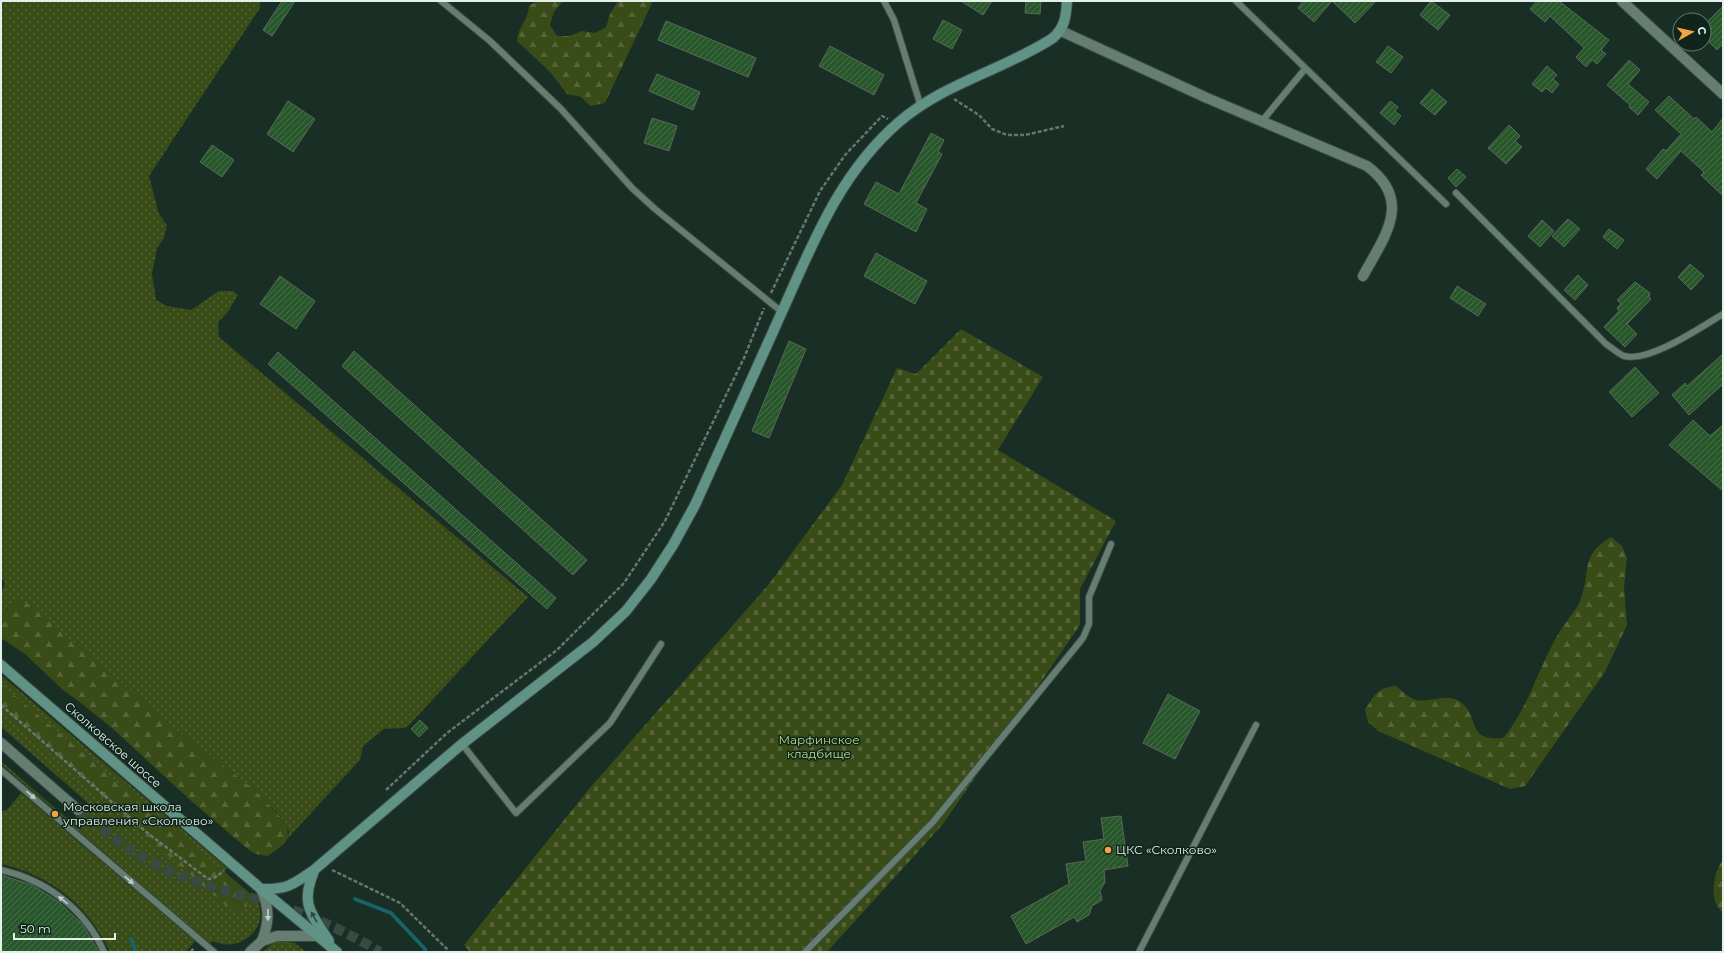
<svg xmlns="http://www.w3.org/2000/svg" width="1724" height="953" viewBox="0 0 1724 953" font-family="Montserrat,sans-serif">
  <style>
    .grass { fill: url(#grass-dots) }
    .forest { fill: url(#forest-firs) }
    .cemetery { fill: url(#cemetery-stones) }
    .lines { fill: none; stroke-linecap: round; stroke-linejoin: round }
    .stream { stroke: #196267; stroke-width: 4 }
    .building { fill: url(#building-hatch); stroke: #596959 }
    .street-tunnel { stroke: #374b42; stroke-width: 10; stroke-dasharray: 10 5; stroke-linecap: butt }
    .lane-casing { stroke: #394b43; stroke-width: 8 }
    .street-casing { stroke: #394b43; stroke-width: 12 }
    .secondary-casing { stroke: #394b43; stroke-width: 12 }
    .path { stroke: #65776e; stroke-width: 2.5; stroke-dasharray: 4 2; stroke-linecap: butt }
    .lane { stroke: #667e72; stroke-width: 6 }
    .street { stroke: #667e72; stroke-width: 10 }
    .secondary { stroke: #609285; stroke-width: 10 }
    .oneway { fill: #becec6 }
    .oneway2 { fill: #2b4a40 }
    .poi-dot { fill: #f2a541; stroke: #0f241b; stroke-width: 1.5 }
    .labels { text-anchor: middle; stroke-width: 3; stroke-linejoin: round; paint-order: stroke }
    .park-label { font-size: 12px; fill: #b8da85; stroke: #0f241b }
    .street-label { font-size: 12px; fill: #e4f1ea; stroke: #0f241b }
    .poi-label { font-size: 12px; fill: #e4f1ea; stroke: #0f241b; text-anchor: start }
  </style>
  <defs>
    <pattern id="grass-dots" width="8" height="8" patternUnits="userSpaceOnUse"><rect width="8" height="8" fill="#394b17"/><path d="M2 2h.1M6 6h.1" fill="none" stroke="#566539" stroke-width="1.8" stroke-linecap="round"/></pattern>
    <pattern id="forest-firs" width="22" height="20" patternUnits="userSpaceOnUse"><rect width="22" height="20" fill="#394b17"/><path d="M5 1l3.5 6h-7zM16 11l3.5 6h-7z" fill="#566539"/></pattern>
    <pattern id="cemetery-stones" width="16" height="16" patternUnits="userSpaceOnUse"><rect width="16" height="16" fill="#394b17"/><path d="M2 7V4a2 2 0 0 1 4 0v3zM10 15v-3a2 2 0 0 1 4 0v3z" fill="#566539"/></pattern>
    <pattern id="building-hatch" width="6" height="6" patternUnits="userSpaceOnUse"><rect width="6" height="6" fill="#29572c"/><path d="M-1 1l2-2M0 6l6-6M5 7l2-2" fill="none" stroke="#48704b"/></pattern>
  </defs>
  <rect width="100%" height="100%" fill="#192e24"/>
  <g class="grass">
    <polygon points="1,1 260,1 260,8 149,176 159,214 167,225 164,238 157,248 152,274 156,300 167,306 191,310 219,291 233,291 238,295 228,312 218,322 219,337 528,597 409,725 404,728 384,729 363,746 360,760 288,838 289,831 281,817 254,789 179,732 65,635 7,608 5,615 1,620 1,593 5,583 1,577"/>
    <path d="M1,675l226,193 -3,5c9,7 32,22 35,33 8,26 -22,47 -46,35l-3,3 -209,-180v-3l70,61 17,-19 -87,-76z"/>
    <path d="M21,793l174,148 -9,11h-76c-21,-46 -60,-77 -109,-88v-53l6,-1z"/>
    <polygon points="283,941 295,943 306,952 262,952 273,943"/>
  </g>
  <g class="forest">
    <path d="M537,1h26l-9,11 -4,13 7,11h12l13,-5 13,2 11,-6 4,-13 8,-13h35l-48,102 -15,3 -9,-9 -14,-3 -17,-22 -33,-31c2,-17 10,-18 12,-35z"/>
    <path d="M1611,537l11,9 5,12 -3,29 3,38 -22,47 -80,114 -15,3 -132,-58 -10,-9 -3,-12c10,-16 12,-22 31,-24 5,4 13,12 20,14 13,3 30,-7 43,1 22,13 5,41 44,37 25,-29 34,-67 53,-100 6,-12 16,-22 22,-33 15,-29 -1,-49 33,-68z"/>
    <polygon points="20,600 29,604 179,732 254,789 287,824 288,838 284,844 268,856 256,854 249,850 189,799 112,728 77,700 63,690 25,654 1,638 1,620 12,601"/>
    <path d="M1,684l232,195 16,16 -3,13c-9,4 -13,2 -21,-3l-224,-194z"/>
    <path d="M1723,860v53c-15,-12 -10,-40 0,-53z"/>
  </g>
  <polygon class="cemetery" points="961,329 1043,377 998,450 1116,521 1080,589 1080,625 943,824 827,952 470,952 464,945 589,789 769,584 842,485 897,368 916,374"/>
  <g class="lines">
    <g class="stream">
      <polyline points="355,899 391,913 425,949 425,952"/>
      <polyline points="131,939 136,952"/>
    </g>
  </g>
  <g class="building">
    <polygon points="282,1 295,1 272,36 263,30"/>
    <polygon points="961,1 992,1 983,15"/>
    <polygon points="1026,1 1041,1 1040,14 1025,13"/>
    <polygon points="1303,1 1376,1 1355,23 1332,1 1314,22 1298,8"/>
    <polygon points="1431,1 1450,15 1438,30 1420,15"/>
    <polygon points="1537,1 1559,1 1609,40 1601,50 1606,54 1597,64 1592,60 1586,67 1576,57 1584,48 1550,16 1545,22 1530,9"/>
    <polygon points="1723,6 1723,44 1717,50 1704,37 1704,25"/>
    <polygon points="943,20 962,30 952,49 933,39"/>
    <polygon points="666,21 756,58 748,77 658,40"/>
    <polygon points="830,46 884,75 874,95 819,66"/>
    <polygon points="1388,46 1403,57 1391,73 1376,62"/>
    <polygon points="1629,60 1640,70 1628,84 1649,102 1638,115 1629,107 1630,105 1607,85"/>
    <polygon points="1547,66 1557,75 1553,79 1559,84 1552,93 1546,88 1542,92 1532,84"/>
    <polygon points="657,74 700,92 693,110 649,91"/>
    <polygon points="1432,89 1447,102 1435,115 1420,103"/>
    <polygon points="1669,96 1694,119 1696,117 1712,132 1723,118 1723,196 1701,175 1704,172 1681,151 1657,179 1646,169 1663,149 1666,151 1681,134 1655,110"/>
    <polygon points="288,101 315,119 293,152 267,134"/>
    <polygon points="1390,101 1398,107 1395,111 1401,116 1394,125 1380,113"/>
    <polygon points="652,118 677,126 669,151 644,143"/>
    <polygon points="1509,125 1520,136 1515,141 1522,147 1506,164 1488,148"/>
    <polygon points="931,133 944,140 938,152 942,154 916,203 927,209 916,232 864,204 876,182 899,194"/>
    <polygon points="212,145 234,160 222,177 200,162"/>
    <polygon points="1457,169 1466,177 1456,187 1448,178"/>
    <polygon points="1568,219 1580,229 1564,247 1552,236"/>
    <polygon points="1542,220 1554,231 1540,247 1528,236"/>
    <polygon points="1609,229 1624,240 1617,249 1603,237"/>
    <polygon points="876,253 927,281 915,304 864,276"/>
    <polygon points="1690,264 1704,276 1691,290 1678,277"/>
    <polygon points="1578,275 1588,285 1575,300 1564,290"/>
    <polygon points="280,276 315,301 296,329 260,304"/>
    <polygon points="1635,282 1650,293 1649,297 1651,299 1627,324 1637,334 1625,347 1604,327 1619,311 1617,308 1621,304 1617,300"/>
    <polygon points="1457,286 1486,304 1478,316 1450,298"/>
    <polygon points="789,341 806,349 769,438 752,431"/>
    <polygon points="354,351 587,560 573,575 342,366"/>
    <polygon points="278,352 556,598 547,609 268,364"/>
    <polygon points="1723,354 1723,384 1689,415 1672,395 1685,383 1687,386"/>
    <polygon points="1635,367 1659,393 1632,417 1609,392"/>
    <polygon points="1693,420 1710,436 1723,425 1723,491 1669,445"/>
    <polygon points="1168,694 1200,711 1175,759 1143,743"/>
    <polygon points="420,720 428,728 419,737 411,729"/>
    <polygon points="1121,816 1128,866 1104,870 1105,882 1100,891 1102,900 1092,906 1089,915 1077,922 1074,917 1026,944 1011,916 1069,884 1066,864 1086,861 1083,842 1104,839 1101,818"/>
    <polygon points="1,875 32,885 59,902 83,925 99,952 1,952"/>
  </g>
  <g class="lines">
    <path class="street-tunnel" d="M78,810c27,22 53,43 85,58 43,21 90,28 135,44 28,11 56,24 82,40"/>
    <defs>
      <g id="lane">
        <polyline points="441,1 490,41 561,109 632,188 655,209 782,312"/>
        <polyline points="884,1 894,20 921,107"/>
        <polyline points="1236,1 1446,204"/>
        <polyline points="1262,121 1305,69"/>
        <path d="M1456,193l150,151c5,3 12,10 18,12 25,7 77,-29 99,-42"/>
        <polyline points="462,744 516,813 610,723 661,644"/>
        <polyline points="1,770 214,952"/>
        <path d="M1,870c45,10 84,39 103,82"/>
        <polyline points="805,952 933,822 1083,638 1089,624 1089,597 1111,544"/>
        <polyline points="1139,952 1256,725"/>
      </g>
      <g id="street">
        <polyline points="1622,1 1723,94"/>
        <path d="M1061,31l146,67 160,68c47,35 17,71 -4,110"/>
        <polyline points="1,743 78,810"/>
        <path d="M261,889c9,20 8,33 1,52"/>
        <polyline points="250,952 262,941 277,936 318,936"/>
      </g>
      <g id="secondary">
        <polyline points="1,665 261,889 337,952"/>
        <path d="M314,871c-14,34 -3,42 15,70"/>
        <path d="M261,889c26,1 33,-5 53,-19l148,-126 131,-102 33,-31 25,-32 22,-34 22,-40c29,-64 57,-128 86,-191 32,-71 58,-140 118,-192 45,-39 105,-52 154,-84 12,-11 13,-21 14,-37"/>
      </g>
    </defs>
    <use href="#lane" class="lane-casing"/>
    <use href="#street" class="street-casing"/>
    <use href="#secondary" class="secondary-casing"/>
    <g class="path">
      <polyline points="954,99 979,115 992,129 1007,135 1025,135 1064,126"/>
      <polyline points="771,293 820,191 845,155 882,116 888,119"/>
      <polyline points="1,705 145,831 208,879 214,878 224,871"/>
      <polyline points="386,790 447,733 557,650 624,583 665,521 744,358 764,308"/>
      <polyline points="332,870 400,903 449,951"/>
      <polyline points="191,952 194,947"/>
    </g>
    <use href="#lane" class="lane"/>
    <use href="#street" class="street"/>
    <use href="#secondary" class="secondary"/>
  </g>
  <defs><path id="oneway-solid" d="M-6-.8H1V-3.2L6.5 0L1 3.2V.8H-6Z"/></defs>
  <g class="oneway">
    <use href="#oneway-solid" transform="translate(31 795) rotate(41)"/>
    <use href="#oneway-solid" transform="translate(129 880) rotate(41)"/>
    <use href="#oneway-solid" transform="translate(63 900) rotate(-141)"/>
    <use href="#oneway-solid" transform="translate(268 915) rotate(90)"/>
  </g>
  <use class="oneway2" href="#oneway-solid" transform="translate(314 917) rotate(-119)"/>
  <g class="poi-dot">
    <circle cx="55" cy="814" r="4"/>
    <circle cx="1108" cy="850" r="4"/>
  </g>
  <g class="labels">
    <g class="park-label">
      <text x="819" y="744">Марфинское<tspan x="819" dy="14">кладбище</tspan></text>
    </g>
    <g class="street-label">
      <text transform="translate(113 745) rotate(41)" y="4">Сколковское шоссе</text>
    </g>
    <g class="poi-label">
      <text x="63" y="811">Московская школа<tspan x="63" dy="14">управления «Сколково»</tspan></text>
      <text x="1116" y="854">ЦКС «Сколково»</text>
    </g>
  </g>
  <rect width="1724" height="953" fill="none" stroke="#e4f1ea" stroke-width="4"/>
  <g transform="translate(1692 32) rotate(82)"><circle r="19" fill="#0f241b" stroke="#64766e"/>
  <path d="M0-3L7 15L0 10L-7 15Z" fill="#f2a541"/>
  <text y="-6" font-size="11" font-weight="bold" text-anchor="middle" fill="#e4f1ea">С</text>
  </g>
  <path d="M14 933v6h101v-6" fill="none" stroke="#e4f1ea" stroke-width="2"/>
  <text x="20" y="933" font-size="12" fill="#e4f1ea" stroke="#0f241b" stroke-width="3" paint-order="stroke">50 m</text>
</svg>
